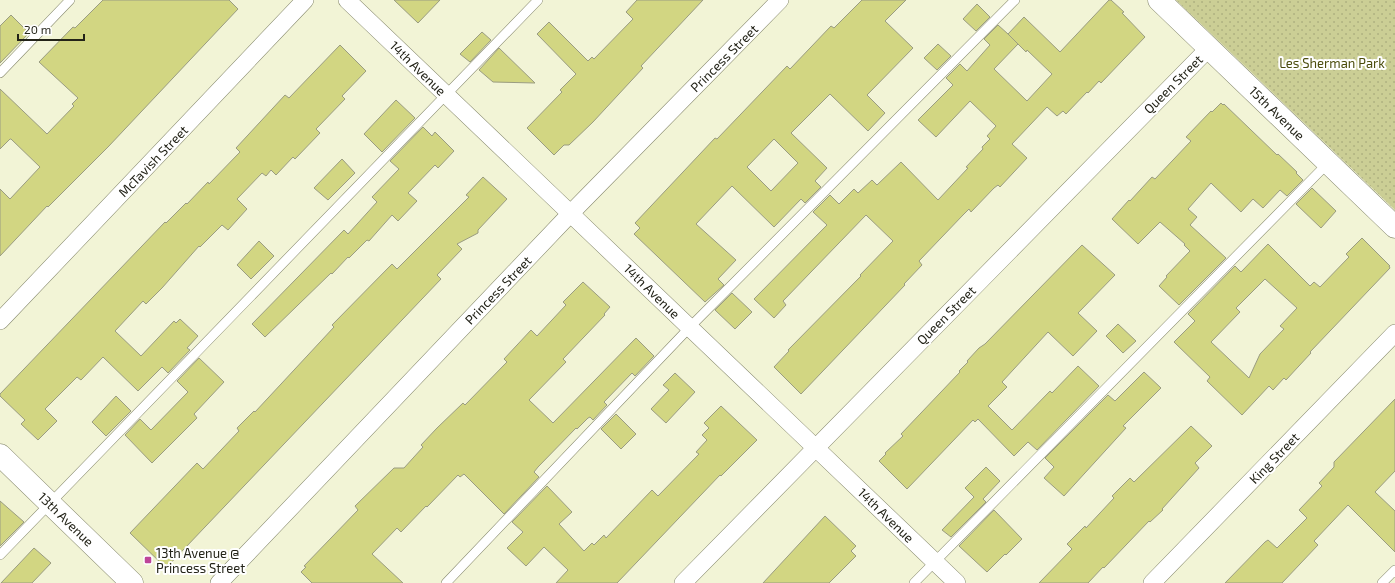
<svg xmlns="http://www.w3.org/2000/svg" width="1395" height="583" viewBox="0 0 1395 583" font-family="'Exo 2',sans-serif">
  <style>
    .park { fill: url(#park-dots) }
    .building { fill: #d2d682; stroke: #9a9c81; fill-rule: evenodd }
    .lines { fill: none; stroke-linecap: round; stroke-linejoin: round }
    .service-casing { stroke: #86886d; stroke-width: 10 }
    .minor-casing { stroke: #86886d; stroke-width: 18 }
    .tertiary-casing { stroke: #86886d; stroke-width: 23 }
    .service { stroke: #fff; stroke-width: 9 }
    .minor { stroke: #fff; stroke-width: 17 }
    .tertiary { stroke: #fff; stroke-width: 22 }
    .poi-dot { fill: #be4599; stroke: #fff; stroke-width: 1.5 }
    .labels { text-anchor: middle; stroke-width: 4; stroke-linejoin: round; paint-order: stroke }
    .street-label { font-size: 13px; fill: #232318; stroke: #fff }
    .park-label { font-size: 13px; fill: #4b4c0c; stroke: #fff }
    .poi-label { font-size: 13px; fill: #232318; stroke: #fff; text-anchor: start }
  </style>
  <defs>
    <pattern id="park-dots" width="8" height="8" patternUnits="userSpaceOnUse"><rect width="8" height="8" fill="#cbce95"/><path d="M2 2h.1M6 6h.1" fill="none" stroke="#aeb180" stroke-width="1.8" stroke-linecap="round"/></pattern>
  </defs>
  <rect width="100%" height="100%" fill="#f2f4d6"/>
  <polygon class="park" points="1176,0 1395,0 1395,210"/>
  <g class="building">
    <polygon points="103,0 229,0 238,9 108,147 48,207 47,206 0,256 0,189 10,199 40,167 11,139 10,139 0,149 0,89 47,134 74,106 72,104 78,98 39,62 73,27 75,28"/>
    <polygon points="394,0 440,0 418,23"/>
    <polygon points="637,0 703,0 641,66 643,68 593,122 569,145 564,145 554,155 527,128 562,92 560,90 576,74 537,34 549,22 588,61 592,57 594,59 633,19 626,12"/>
    <path d="M862,0h44l-21,21 28,27 -46,47 18,18 -17,18 -38,-37 -39,39 36,35 -12,13 6,6 -16,16 -4,-4 -27,28 -42,-41 -36,38 40,36 -18,19 6,6 -19,17 -71,-68 6,-6 -5,-5 80,-85 2,1 70,-73 3,3 41,-43 3,2zM774,139l24,24 -27,28 -24,-24z"/>
    <path d="M1109,0h2l13,12 -2,1 23,24 -44,46 -2,-2 -11,12 -1,-1 -21,22 -3,-3 -6,5 -10,-9 -35,37 15,14 -27,29 -2,-2 -4,3 -23,24 -2,-3 -6,6 -44,46 3,4 -18,19 1,1 -104,109 -27,-27 15,-16 -1,-1 73,-74 -1,-1 33,-34 -27,-26 -83,86 3,4 -12,13 -20,-19 73,-74 -14,-13 17,-17 9,9 15,-15 4,4 14,-13 5,5 24,-23 37,38 30,-32 -2,-1 17,-18 -1,-2 8,-8 -3,-3 9,-10 -26,-25 -34,36 -18,-17 35,-35 -7,-7 14,-14 7,7 23,-26 -6,-6 14,-14 10,9 16,-17 36,35zM1008,34l18,18 1,-2 25,24 -25,27 -33,-32 24,-25z"/>
    <polygon points="977,4 990,17 976,31 963,19"/>
    <polygon points="11,15 29,33 0,63 0,26"/>
    <polygon points="482,32 491,40 470,62 460,54"/>
    <polygon points="938,44 951,56 937,70 924,58"/>
    <polygon points="340,45 366,71 342,96 345,99 316,129 320,133 295,159 293,157 276,175 271,170 266,176 262,173 237,199 247,209 228,230 222,225 200,247 199,246 162,288 146,304 143,301 115,331 141,356 174,321 176,323 180,319 198,336 187,348 190,350 168,373 162,367 138,391 103,357 81,380 77,377 45,409 57,421 38,440 21,424 25,420 0,396 0,394 165,222 166,223 186,203 187,204 208,182 209,184 240,152 236,148 285,95 289,98"/>
    <polygon points="499,48 535,83 493,82 479,70"/>
    <polygon points="396,100 415,118 382,152 364,134"/>
    <polygon points="1221,103 1223,105 1224,104 1277,155 1278,154 1297,172 1296,173 1303,180 1287,196 1280,190 1263,208 1253,199 1241,212 1211,183 1188,209 1197,217 1190,225 1226,258 1179,305 1159,286 1167,277 1166,276 1190,251 1184,245 1185,244 1160,222 1138,244 1112,219 1129,200 1130,201 1152,177 1155,179 1191,141 1186,137 1211,111 1212,112"/>
    <polygon points="423,127 432,136 435,132 454,151 438,168 435,165 408,193 417,201 398,221 392,215 369,241 367,240 349,258 348,257 332,274 331,273 265,337 252,324 344,230 348,234 377,202 372,197 399,169 390,161"/>
    <polygon points="342,159 355,173 328,200 314,188"/>
    <polygon points="483,177 507,199 478,230 478,233 457,244 462,249 437,275 441,279 166,568 130,533 197,463 203,469 239,431 237,428 254,411 255,412 334,327 332,325 392,264 397,269 469,197 466,195"/>
    <polygon points="1312,188 1336,211 1321,228 1296,204"/>
    <path d="M1362,238l28,28h-1l1,2 -80,84 1,1 -25,27 -2,-2 -11,12 -4,-4 -27,29 -35,-34 3,-4 -36,-35 21,-21 -7,-7 47,-48 6,6 27,-28 42,42 4,-4 6,5 29,-30 -3,-3zM1265,279l32,29 -17,18 4,3 -24,25 -11,24 -38,-36 29,-30 -4,-4z"/>
    <polygon points="259,241 274,256 251,279 237,265"/>
    <polygon points="1082,245 1115,275 1078,313 1097,331 1073,356 1048,332 1002,382 1007,387 988,406 1012,430 1050,391 1052,393 1078,366 1099,386 1037,450 1028,442 1014,456 978,419 975,422 973,420 907,489 879,461 886,454 885,453 903,436 901,434 960,372 959,371 968,362 967,361 979,348 985,344"/>
    <polygon points="583,282 610,307 604,314 605,315 563,359 566,362 529,400 553,423 636,338 654,356 635,376 632,373 604,402 607,405 593,420 590,417 588,418 577,429 576,428 538,467 534,472 539,477 504,514 464,474 460,477 458,475 427,507 426,506 401,532 397,528 372,554 403,583 312,583 301,572 306,567 304,566 358,510 355,506 394,468 404,468 423,447 421,445 437,428 463,403 465,405 507,362 504,359 531,330 537,336 566,305 563,302"/>
    <polygon points="732,293 752,312 735,329 715,310"/>
    <polygon points="1118,324 1136,341 1123,353 1106,336"/>
    <polygon points="199,358 224,382 194,414 197,418 152,463 125,435 140,419 151,430 188,392 177,381"/>
    <polygon points="1144,372 1161,388 1123,426 1126,428 1064,496 1044,478 1054,467 1045,458 1108,395 1115,401"/>
    <polygon points="675,373 695,392 666,423 651,409 669,390 663,385"/>
    <polygon points="116,396 131,411 106,436 92,422"/>
    <polygon points="1395,399 1395,471 1375,492 1395,511 1395,552 1348,505 1314,541 1318,545 1282,583 1225,583 1265,542 1268,540 1277,548 1307,518 1299,510 1322,486 1319,483 1334,467 1334,462"/>
    <polygon points="721,406 757,440 721,476 720,475 617,583 556,583 568,570 544,547 526,566 507,548 523,532 512,522 547,486 572,512 559,524 584,551 592,543 594,545 604,535 606,538 652,490 658,496 699,454 696,452 707,440 702,435 709,428 704,423"/>
    <polygon points="616,414 636,434 621,449 601,429"/>
    <polygon points="1191,426 1212,446 1195,463 1199,468 1162,509 1163,510 1150,522 1149,521 1104,568 1103,567 1088,583 1039,583 1072,549 1067,544 1085,526 1086,528 1114,498 1112,496 1130,478 1134,482"/>
    <polygon points="986,467 1000,481 983,499 986,502 951,537 942,530 974,497 965,488"/>
    <polygon points="0,501 24,522 0,546"/>
    <polygon points="994,510 1022,539 1006,555 1005,554 987,572 959,546"/>
    <polygon points="825,516 856,546 851,551 856,556 829,583 763,583"/>
    <polygon points="34,548 51,563 32,583 1,583"/>
  </g>
  <g class="lines">
    <defs>
      <g id="service">
        <polyline points="0,73 70,0"/>
        <polyline points="0,555 538,0"/>
        <polyline points="446,583 690,327 1015,0"/>
        <polyline points="914,583 1328,163"/>
        <polyline points="1382,583 1395,570"/>
      </g>
      <g id="minor">
        <polyline points="347,0 957,583"/>
        <polyline points="0,321 305,0"/>
        <polyline points="219,583 571,213 780,0"/>
        <polyline points="683,583 1209,48"/>
        <polyline points="1152,583 1395,333"/>
      </g>
      <g id="tertiary">
        <polyline points="1159,0 1395,227"/>
        <polyline points="0,455 132,583"/>
      </g>
    </defs>
    <use href="#service" class="service-casing"/>
    <use href="#minor" class="minor-casing"/>
    <use href="#tertiary" class="tertiary-casing"/>
    <use href="#service" class="service"/>
    <use href="#minor" class="minor"/>
    <use href="#tertiary" class="tertiary"/>
  </g>
  <rect class="poi-dot" x="144" y="556" width="8" height="8" rx="2"/>
  <g class="labels">
    <g class="street-label">
      <text transform="translate(724 58) rotate(-45)" y="5">Princess Street</text>
      <text transform="translate(418 68) rotate(44)" y="5">14th Avenue</text>
      <text transform="translate(1173 84) rotate(-45)" y="5">Queen Street</text>
      <text transform="translate(1277 113) rotate(44)" y="5">15th Avenue</text>
      <text transform="translate(153 161) rotate(-46)" y="5">McTavish Street</text>
      <text transform="translate(498 290) rotate(-46)" y="5">Princess Street</text>
      <text transform="translate(652 291) rotate(44)" y="5">14th Avenue</text>
      <text transform="translate(946 315) rotate(-45)" y="5">Queen Street</text>
      <text transform="translate(1274 458) rotate(-46)" y="5">King Street</text>
      <text transform="translate(886 515) rotate(44)" y="5">14th Avenue</text>
      <text transform="translate(66 519) rotate(44)" y="5">13th Avenue</text>
    </g>
    <g class="park-label">
      <text x="1332" y="68">Les Sherman Park</text>
    </g>
    <g class="poi-label">
      <text x="156" y="558">13th Avenue @<tspan x="156" dy="15">Princess Street</tspan></text>
    </g>
  </g>
  <path d="M18 34v6h66v-6" fill="none" stroke="#232318" stroke-width="2"/>
  <text x="24" y="34" font-size="12" fill="#232318" stroke="#ffffff" stroke-width="3" paint-order="stroke">20 m</text>
</svg>
